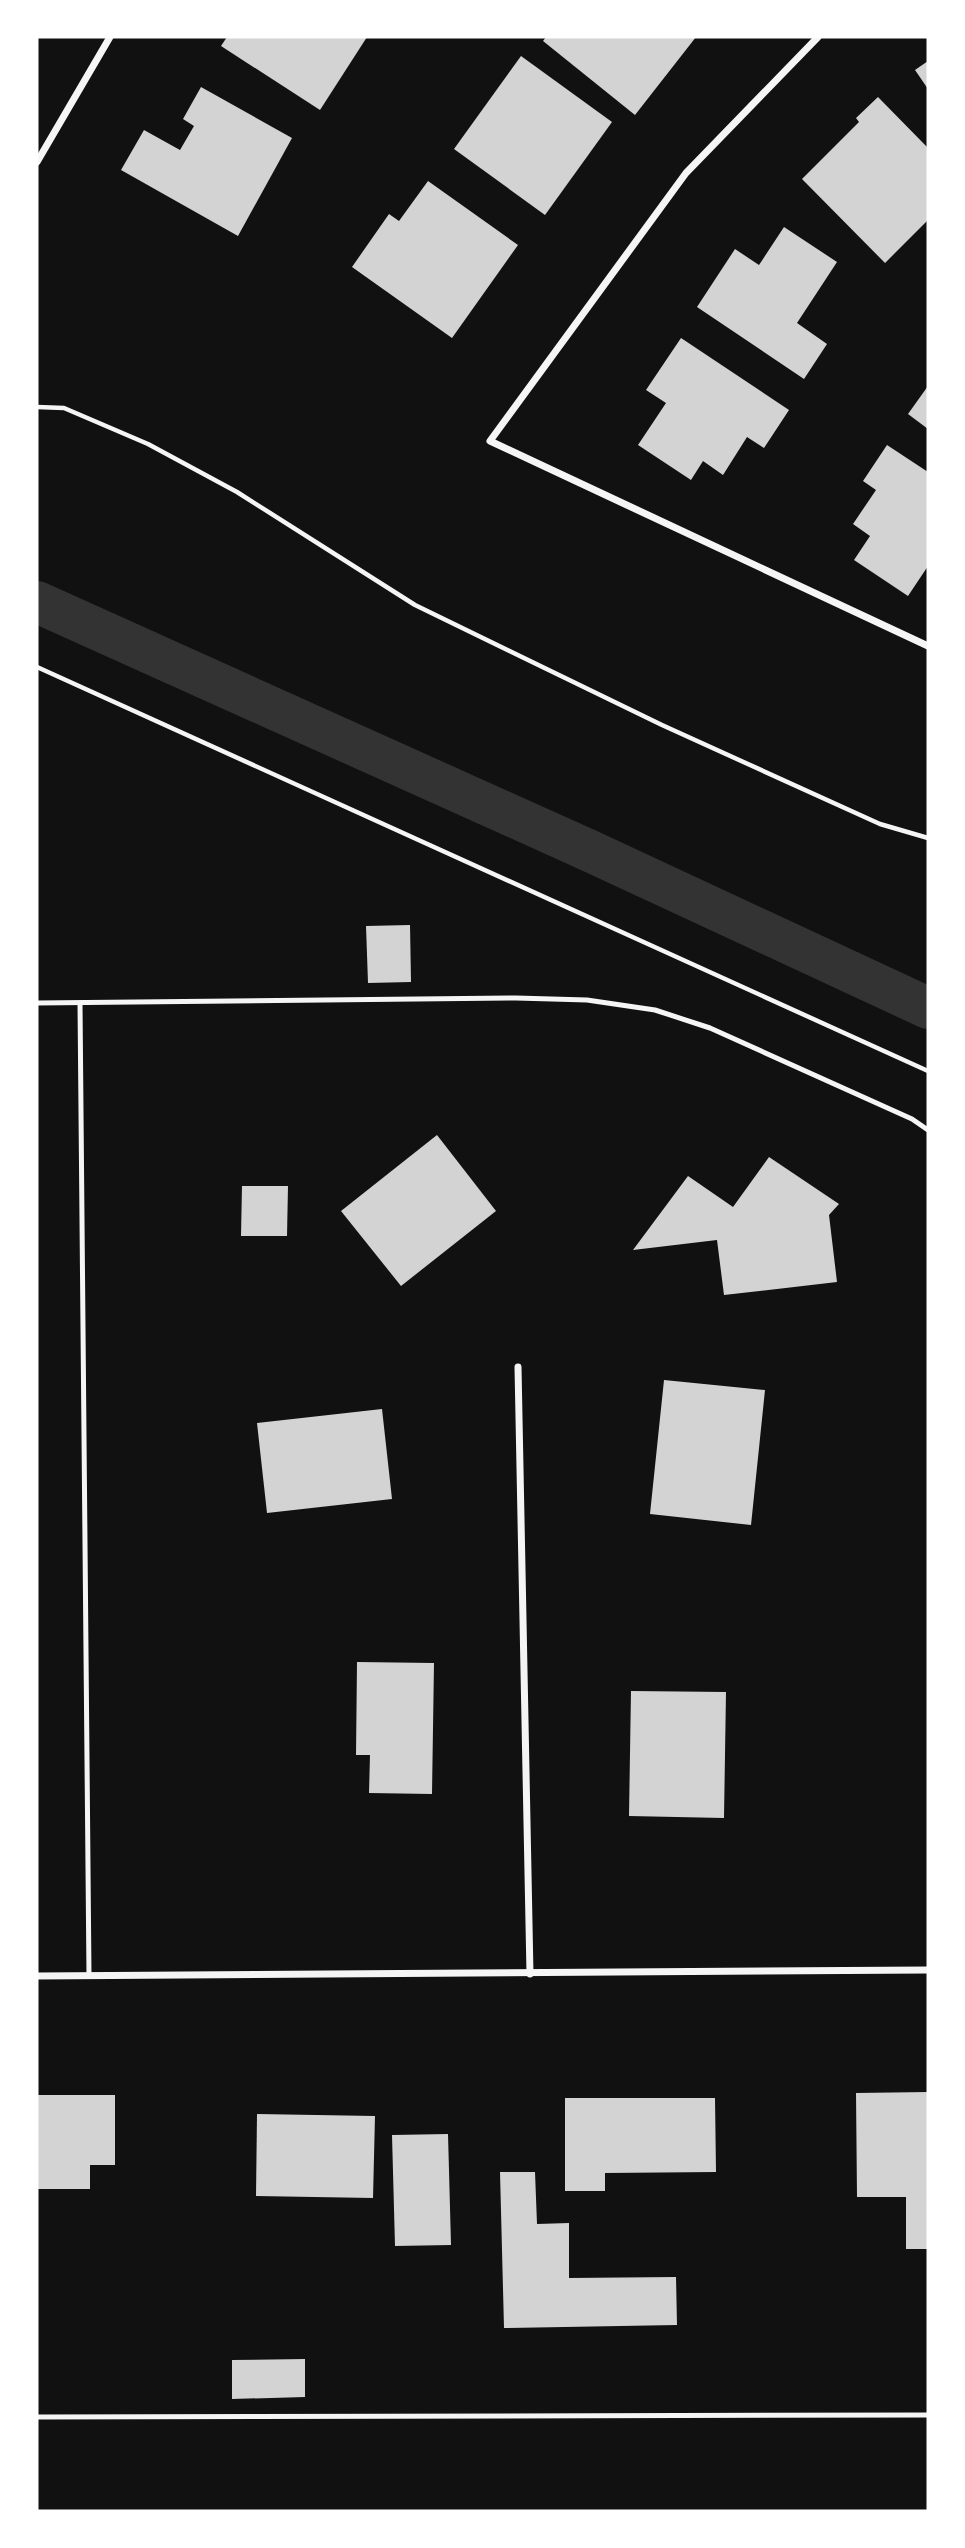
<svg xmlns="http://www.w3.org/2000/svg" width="965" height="2548" viewBox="0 0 965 2548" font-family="'PT Serif',serif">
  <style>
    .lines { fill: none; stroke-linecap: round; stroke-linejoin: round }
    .canal { stroke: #333; stroke-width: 42 }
    .building { fill: #d3d3d3 }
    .path { stroke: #f5f5f5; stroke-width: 4.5 }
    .service { stroke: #f5f5f5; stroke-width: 5 }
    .minor { stroke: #f5f5f5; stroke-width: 7 }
  </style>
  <rect width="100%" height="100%" fill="#111"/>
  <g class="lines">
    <polyline class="canal" points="37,602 590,851 928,1008"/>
  </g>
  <g class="building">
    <polygon points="227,37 367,37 320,110 221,46"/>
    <polygon points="546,37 696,37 635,115 543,41"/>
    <polygon points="521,56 612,122 545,215 454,149"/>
    <polygon points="928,61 928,89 915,70"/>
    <polygon points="201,87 292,138 238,236 121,170 144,130 180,150 194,126 183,119"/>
    <polygon points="878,97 928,148 928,220 885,263 802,179 859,122 856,118"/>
    <polygon points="428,181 518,245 452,338 352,267 389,214 399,221"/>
    <polygon points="784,227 837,262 797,323 827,344 804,379 697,307 735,249 759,265"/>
    <polygon points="681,338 789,410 764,448 747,437 723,475 703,461 691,480 638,445 666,403 646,390"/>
    <polygon points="928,386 928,429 908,414"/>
    <polygon points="887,445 928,472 928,566 908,596 854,560 870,536 853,524 876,490 863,481"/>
    <polygon points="410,925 411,982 368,983 366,926"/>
    <polygon points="437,1135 496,1211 401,1286 341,1211"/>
    <polygon points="769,1157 839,1204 829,1215 837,1282 724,1295 717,1240 633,1250 688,1176 733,1207"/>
    <polygon points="242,1186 288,1186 287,1236 241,1236"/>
    <polygon points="664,1380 765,1390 751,1525 650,1514"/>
    <polygon points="382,1409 392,1499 267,1513 257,1423"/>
    <polygon points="357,1662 434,1663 432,1794 369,1793 370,1755 356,1755"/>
    <polygon points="631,1691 726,1692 724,1818 629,1816"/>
    <polygon points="928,2092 928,2249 906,2249 906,2197 857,2197 856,2093"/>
    <polygon points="37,2095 115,2095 115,2165 90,2165 90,2189 37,2189"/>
    <polygon points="565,2098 715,2098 716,2172 605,2173 605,2191 565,2191"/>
    <polygon points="257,2114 375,2116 373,2198 256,2196"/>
    <polygon points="448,2134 451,2245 395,2246 392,2135"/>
    <polygon points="500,2172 535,2172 537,2224 569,2223 569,2278 676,2277 677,2325 504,2328"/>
    <polygon points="305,2359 305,2397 232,2399 232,2360"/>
  </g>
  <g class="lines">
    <g class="path">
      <polyline points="37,407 64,408 148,444 237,492 415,605 662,725 880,824 928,838"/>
      <polyline points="37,667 928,1071"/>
    </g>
    <g class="service">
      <polyline points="37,1003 516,998 587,1000 655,1010 710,1028 912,1119 928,1130"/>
      <polyline points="80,1003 89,1975"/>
      <polyline points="37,2417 928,2415"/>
    </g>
    <g class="minor">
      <polyline points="818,37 686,173 490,441 928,646"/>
      <polyline points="37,162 110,37"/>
      <polyline points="518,1367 530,1974"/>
      <polyline points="37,1976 928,1970"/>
    </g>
  </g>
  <rect width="965" height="2548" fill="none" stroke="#ffffff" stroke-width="77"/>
</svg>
